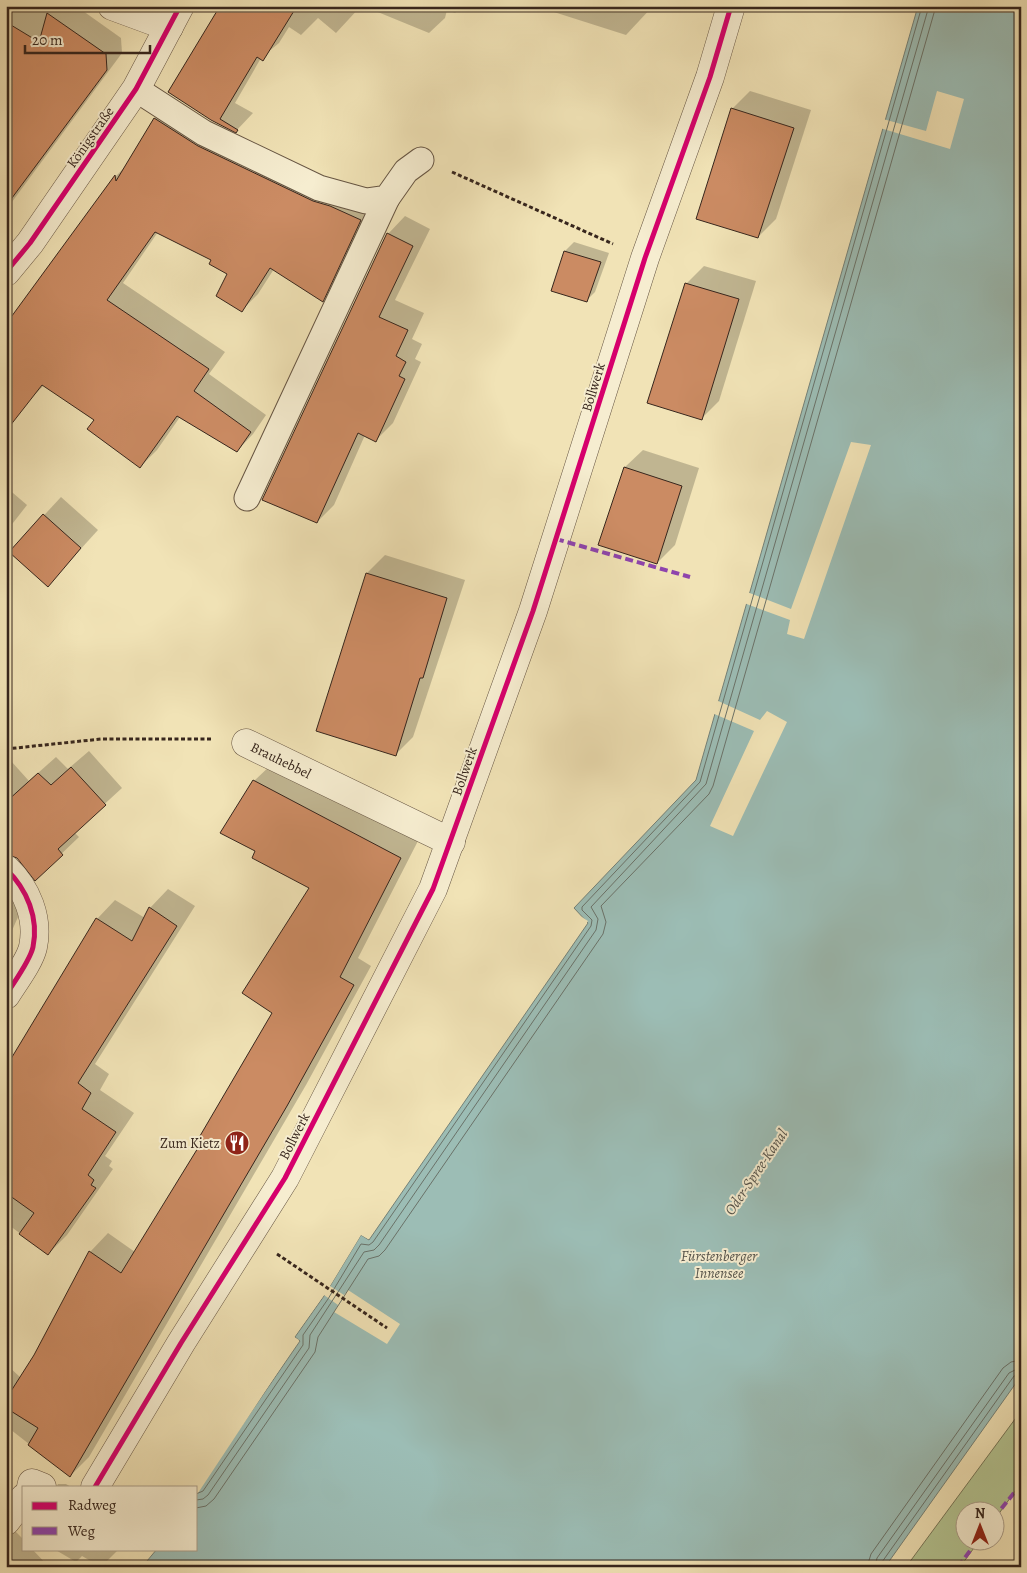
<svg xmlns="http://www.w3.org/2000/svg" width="1027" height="1573" viewBox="0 0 1027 1573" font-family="Alegreya,serif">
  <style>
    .green { fill: #b4c592; stroke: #767658 }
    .water { fill: #9cbdb5; stroke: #748178 }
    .pier { fill: #f1e3b6 }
    .shadow { fill: #0003 }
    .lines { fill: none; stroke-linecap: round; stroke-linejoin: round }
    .shore { stroke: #6a7269; stroke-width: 1 }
    .building { fill: #cb8b63; stroke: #37261d }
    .lane-casing { stroke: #665543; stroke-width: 27 }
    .street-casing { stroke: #665543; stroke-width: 29 }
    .path { stroke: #37261d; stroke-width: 3; stroke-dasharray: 4 2.5; stroke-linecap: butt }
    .lane { stroke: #f6edd0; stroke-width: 25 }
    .street { stroke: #f6edd0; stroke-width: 28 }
    .quiet { stroke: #8e44ad; stroke-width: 4; stroke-dasharray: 8 4; stroke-linecap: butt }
    .cycleway-casing { stroke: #f6edd0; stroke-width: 8 }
    .cycleway { stroke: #d6006c; stroke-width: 5 }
    .labels { text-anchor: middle; stroke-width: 4; stroke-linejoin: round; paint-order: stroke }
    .street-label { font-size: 14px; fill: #37261d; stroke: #f6edd0 }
    .poi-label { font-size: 14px; fill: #37261d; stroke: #f6edd0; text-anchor: end }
    .water-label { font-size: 15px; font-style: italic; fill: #55534b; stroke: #f6edd0 }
  </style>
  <rect width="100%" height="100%" fill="#f1e3b6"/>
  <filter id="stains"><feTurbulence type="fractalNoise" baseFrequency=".004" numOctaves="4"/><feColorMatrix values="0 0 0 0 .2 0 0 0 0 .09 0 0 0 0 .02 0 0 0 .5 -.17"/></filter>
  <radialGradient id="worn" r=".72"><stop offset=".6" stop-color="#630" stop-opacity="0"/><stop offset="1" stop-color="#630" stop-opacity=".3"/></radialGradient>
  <polygon class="green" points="1021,1411 1021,1483 995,1519 994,1510 964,1510 964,1540 979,1541 960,1567 906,1567"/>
  <polygon class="water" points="918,6 1021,6 1021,1376 885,1567 142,1567 157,1549 196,1549 196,1492 300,1341 295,1337 324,1296 361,1235 369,1240 588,923 574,908 696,780"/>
  <g class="pier">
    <polygon points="937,91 964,99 950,149 880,128 883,119 926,131"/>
    <polygon points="851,442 871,445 804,639 787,634 790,620 744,603 747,592 791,609"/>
    <polygon points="716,700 760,720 767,711 787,722 733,836 710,826 754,731 712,713"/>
    <polygon points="574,912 588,921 368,1239 361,1235 330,1286 344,1295 348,1290 400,1324 387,1344 334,1312 338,1305 324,1295 294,1337 299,1340 196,1496 196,1487 296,1341 293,1336 322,1295 359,1234 362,1233 368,1237 584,923"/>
  </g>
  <g class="shadow">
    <polygon points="6,6 76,6 121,38 122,53 6,210"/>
    <polygon points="219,6 361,6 336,33 318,18 301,35 289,27 279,43 261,58 235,103 253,113 236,131 212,119 210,25"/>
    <polygon points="363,6 462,6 455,13 447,10 445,18 429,33"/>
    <polygon points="535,6 653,6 626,35"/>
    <polygon points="750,91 811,110 776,219 758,237 732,109"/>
    <polygon points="171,102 214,130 376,204 339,284 323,300 274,269 258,294 242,310 229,274 213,259 158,232 123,283 225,352 209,374 266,415 253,434 237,451 180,417 157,450 140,467 95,420 44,385 23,407 6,325 116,176 127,165 155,118"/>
    <polygon points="405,216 430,229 395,300 424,313 412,339 422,344 415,359 421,362 393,423 376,440 365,435 334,505 317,522 388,234"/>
    <polygon points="574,242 609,253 595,292 586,301 552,290 565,251"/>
    <polygon points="704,266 756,281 719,401 701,419 686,284"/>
    <polygon points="643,450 699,468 675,545 657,563 625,467"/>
    <polygon points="6,487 27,505 6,532"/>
    <polygon points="61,497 98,530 48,585 10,552"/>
    <polygon points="385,555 465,580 413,737 395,755 367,573"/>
    <polygon points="89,751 122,788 74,832 79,837 35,879 26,865 11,853 7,853 30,890 6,944 6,765 11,761 29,781 56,757 68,769"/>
    <polygon points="273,763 419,839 358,958 371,966 306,1085 89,1457 70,1476 6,1426 6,1364 21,1378 36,1356 90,1252 108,1233 135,1252 202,1142 274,1012 311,887 257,851 254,781"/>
    <polygon points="168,889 195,906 95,1064 109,1074 100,1090 134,1113 105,1156 112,1161 109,1166 113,1169 67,1235 48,1254 6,1223 6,1071 97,919 115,900 145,918 150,908"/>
    <polygon points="58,1484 66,1484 71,1487 56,1487"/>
    <polygon points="6,1522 24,1540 24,1549 32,1549 49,1567 6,1567"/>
    <polygon points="54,1549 119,1549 101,1567 82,1556 76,1562"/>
  </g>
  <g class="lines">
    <g class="shore">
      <polyline points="196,1494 203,1491 303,1345 303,1335 328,1299 361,1244 369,1245 373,1242 591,926 592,920 582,910 582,907 700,782 922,6"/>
      <polyline points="196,1500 203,1499 208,1495 309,1348 310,1335 364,1252 374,1250 379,1245 596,930 598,919 591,907 706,784 929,6"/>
      <polyline points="196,1508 206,1506 214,1499 315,1352 318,1337 368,1259 379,1256 385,1250 603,934 606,922 601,906 709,794 713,786 936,6"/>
      <polyline points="867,1567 871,1554 1003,1368 1011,1362 1021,1360"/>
      <polyline points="875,1567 877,1558 1009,1373 1021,1367"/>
      <polyline points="881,1567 882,1562 1014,1376 1021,1374"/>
    </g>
  </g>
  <g class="building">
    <polygon points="220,6 297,6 263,61 257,57 220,119 238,130 236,133 211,120 168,92"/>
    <polygon points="47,13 106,54 107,70 6,206 6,22 39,42"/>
    <polygon points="731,108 794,128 758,238 696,219"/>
    <polygon points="154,118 198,146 313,201 330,206 361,220 323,302 270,268 242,312 216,296 227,274 209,264 211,260 155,232 107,300 209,369 194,391 251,432 237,452 177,416 140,468 87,429 94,420 42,385 6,431 6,324 115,175 116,181"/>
    <polygon points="387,233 413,246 379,317 408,330 396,356 406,362 399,376 405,379 376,442 358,433 317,523 262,500"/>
    <polygon points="564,251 601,262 587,302 551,291"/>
    <polygon points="685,283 739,299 702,420 647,403"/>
    <polygon points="624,467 682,486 657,564 598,545"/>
    <polygon points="43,514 81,548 48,587 9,552"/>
    <polygon points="366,573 447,598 423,678 420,678 396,756 316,731"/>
    <polygon points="71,767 106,805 58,849 63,855 35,881 17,858 6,854 6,802 38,773 51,785"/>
    <polygon points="253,780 401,858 340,977 354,985 287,1106 70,1477 28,1445 38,1428 6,1408 6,1399 34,1355 89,1251 121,1273 201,1143 197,1141 272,1013 242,993 309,888 252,858 255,851 220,833"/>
    <polygon points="149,907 177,926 78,1083 91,1093 82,1109 116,1132 88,1175 94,1180 91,1185 96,1188 48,1255 19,1234 34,1213 6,1193 6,1067 96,918 132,941"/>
  </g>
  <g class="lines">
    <defs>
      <g id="lane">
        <polyline points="136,89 204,133 319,188 366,201 387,198 406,171 421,160"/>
        <polyline points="247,498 387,198"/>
      </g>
      <g id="street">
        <polyline points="112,6 169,27"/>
        <polyline points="6,272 30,243 136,89 180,6"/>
        <polyline points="246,743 451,842"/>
        <path d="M6,869c21,20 33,49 27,78 -3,14 -19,35 -27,48"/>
        <polyline points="31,1487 32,1483 42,1487"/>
        <polyline points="95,1487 181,1343 285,1178 433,889 533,611 645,258 710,77 731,6"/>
        <polyline points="6,1521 24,1498"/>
      </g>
    </defs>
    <use href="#lane" class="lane-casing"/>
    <use href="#street" class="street-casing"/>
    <g class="path">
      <polyline points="452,172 613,244"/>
      <polyline points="6,749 101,739 211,739"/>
      <polyline points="277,1254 387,1328"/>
    </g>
    <use href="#lane" class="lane"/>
    <use href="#street" class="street"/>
    <g class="quiet">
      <polyline points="556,539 690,577"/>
      <polyline points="994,1518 1021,1484"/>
      <polyline points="958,1567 978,1540"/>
    </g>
    <defs>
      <g id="cycleway">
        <polyline points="6,272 30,243 136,89 180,6"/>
        <path d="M6,869c21,20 33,49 27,78 -3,14 -19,35 -27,48"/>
        <polyline points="95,1487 181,1343 285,1178 433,889 533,611 645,258 710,77 731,6"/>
      </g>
    </defs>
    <use href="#cycleway" class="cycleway-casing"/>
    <use href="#cycleway" class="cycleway"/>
  </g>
  <defs>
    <symbol id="restaurant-disc" viewBox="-11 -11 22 22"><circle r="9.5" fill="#8f2418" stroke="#f6edd0"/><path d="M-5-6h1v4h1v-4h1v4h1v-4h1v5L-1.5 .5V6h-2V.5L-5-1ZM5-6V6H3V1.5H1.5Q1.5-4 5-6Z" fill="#fff"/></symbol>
  </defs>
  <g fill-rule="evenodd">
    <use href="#restaurant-disc" x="223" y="1129" width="28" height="28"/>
  </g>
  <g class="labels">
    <g class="street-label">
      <text transform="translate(90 137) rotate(-55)" y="5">Königstraße</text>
      <text transform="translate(593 387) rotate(-73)" y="5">Bollwerk</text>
      <text transform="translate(281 760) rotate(26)" y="5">Brauhebbel</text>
      <text transform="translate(464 771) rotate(-71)" y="5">Bollwerk</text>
      <text transform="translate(294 1136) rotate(-63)" y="5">Bollwerk</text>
    </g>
    <g class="poi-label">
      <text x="220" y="1148">Zum Kietz</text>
    </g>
    <g class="water-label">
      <text transform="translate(756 1172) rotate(-56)" y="5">Oder-Spree-Kanal</text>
      <text x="719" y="1261">Fürstenberger<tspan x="719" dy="17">Innensee</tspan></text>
    </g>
  </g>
  <rect width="1027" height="1573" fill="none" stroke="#f1e3b6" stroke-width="25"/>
  <rect x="8" y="8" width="1012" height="1558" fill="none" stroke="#37261d" stroke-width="2.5"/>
  <rect x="12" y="12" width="1002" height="1548" fill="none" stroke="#37261d"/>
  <rect x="22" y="1486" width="175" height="65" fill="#f6edd0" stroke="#aa9d88"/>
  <rect x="32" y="1502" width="25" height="8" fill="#d6006c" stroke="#aa9d88"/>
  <text x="68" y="1510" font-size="15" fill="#37261d">Radweg</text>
  <rect x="32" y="1527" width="25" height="8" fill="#8e44ad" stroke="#aa9d88"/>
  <text x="68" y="1536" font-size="15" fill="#37261d">Weg</text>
  <g transform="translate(980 1526)"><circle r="24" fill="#f6edd0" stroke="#aa9d88"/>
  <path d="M0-4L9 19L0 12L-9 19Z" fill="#8f2418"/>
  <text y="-8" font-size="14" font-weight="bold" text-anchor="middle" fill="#37261d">N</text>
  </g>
  <path d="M25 45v8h125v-8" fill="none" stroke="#37261d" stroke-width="2.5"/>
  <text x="32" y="45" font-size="15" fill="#37261d" stroke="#f6edd0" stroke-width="4" paint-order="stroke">20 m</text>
  <rect width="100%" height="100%" filter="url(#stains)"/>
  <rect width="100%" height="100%" fill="url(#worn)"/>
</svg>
